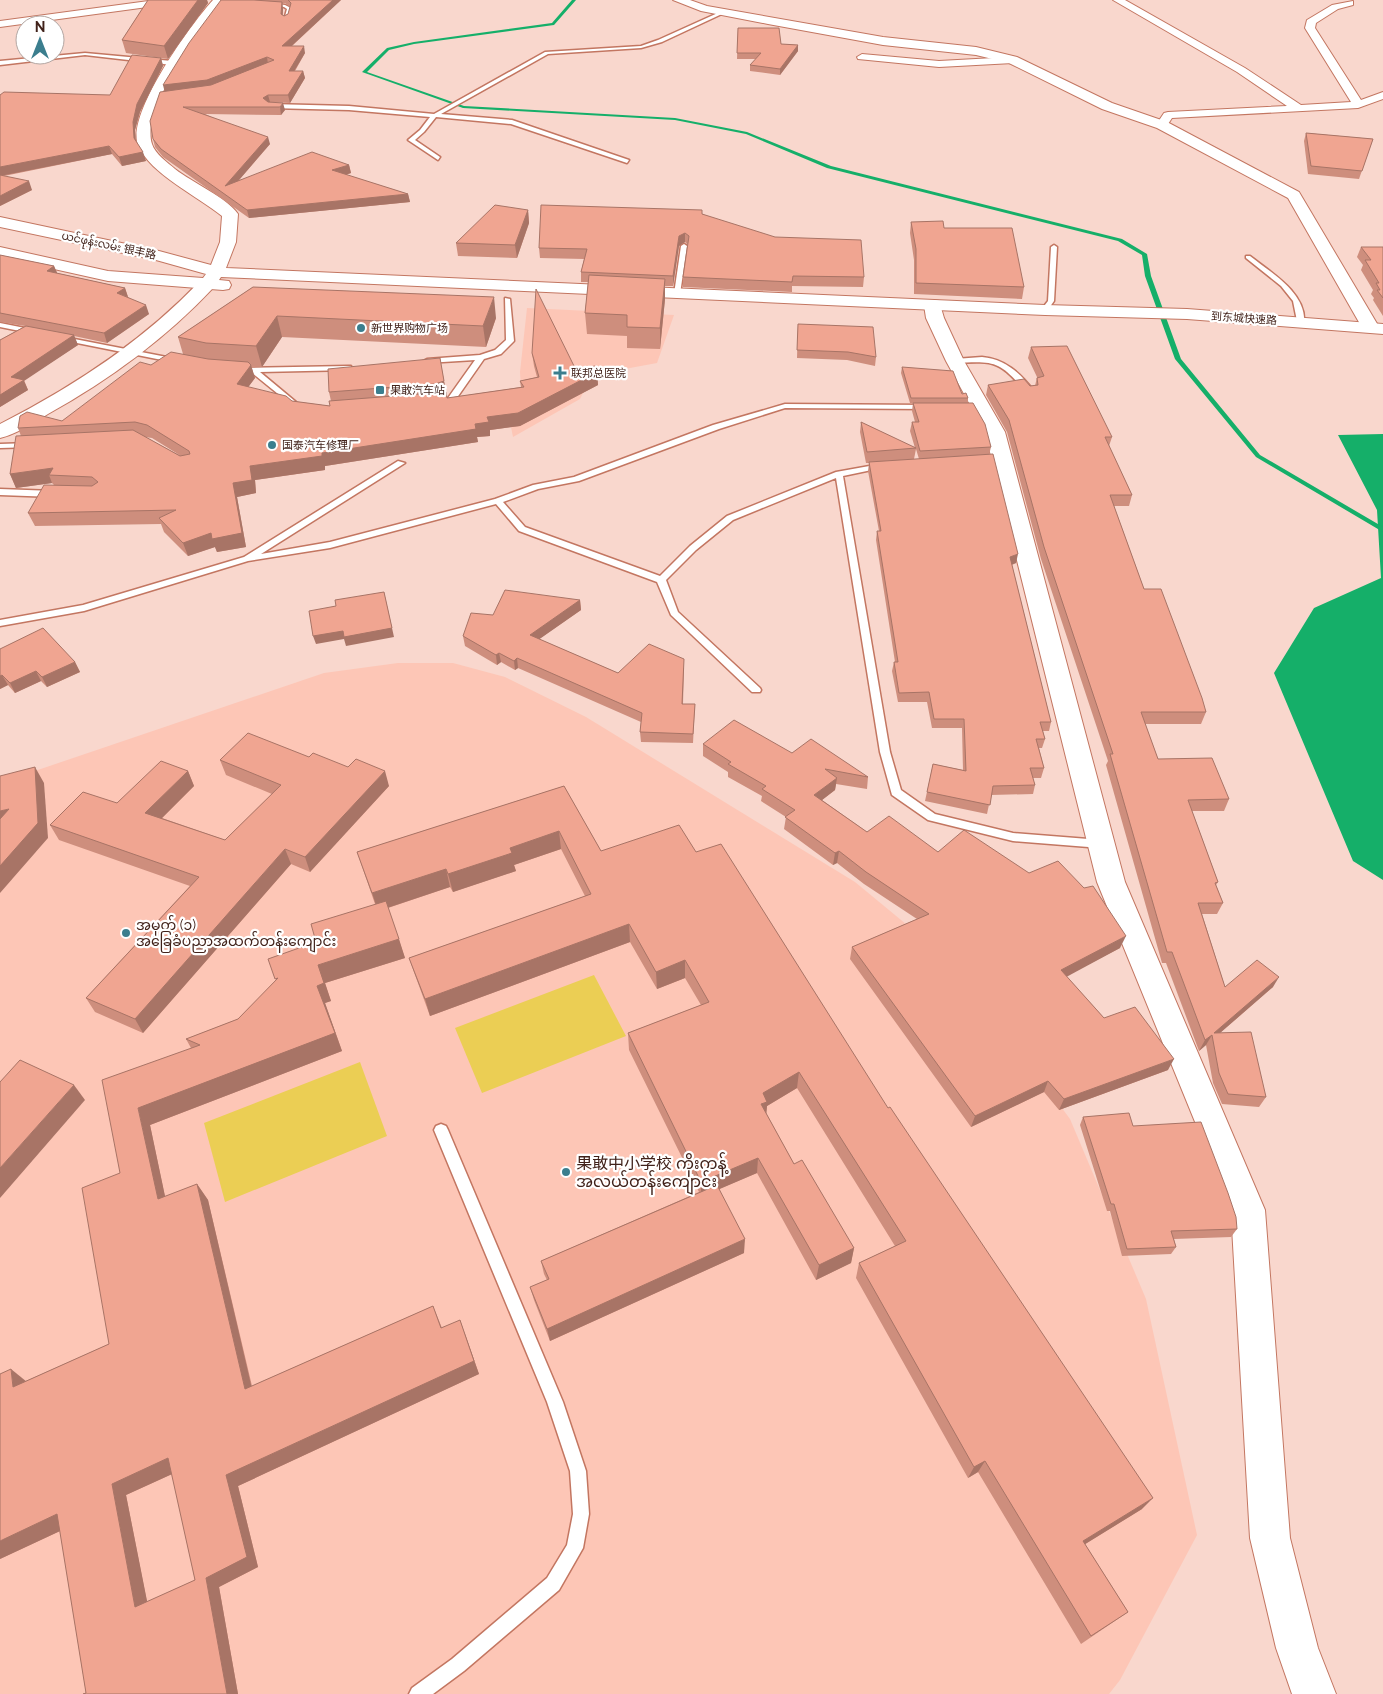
<svg xmlns="http://www.w3.org/2000/svg" width="1383" height="1694" viewBox="0 0 1383 1694" font-family="Raleway,'Noto Sans SC','Noto Sans Myanmar',sans-serif">
  <style>
    .built { fill: #fdc6b6 }
    .green { fill: #ebce54 }
    .water { fill: #15af69 }
    .lines { fill: none; stroke-linecap: round; stroke-linejoin: round }
    .stream { fill: #15af69; fill-rule: evenodd }
    .service-casing { stroke: #c37661; stroke-width: 3 }
    .minor-casing { stroke: #c37661; stroke-width: 2 }
    .tertiary-casing { stroke: #c37661; stroke-width: 2 }
    .secondary-casing { stroke: #c37661; stroke-width: 2 }
    .service { fill: #fff; fill-rule: evenodd }
    .minor { fill: #fff; fill-rule: evenodd }
    .tertiary { fill: #fff; fill-rule: evenodd }
    .secondary { fill: #fff; fill-rule: evenodd }
    .wall { fill: #ce8e7d; fill-rule: evenodd }
    .shaded-wall { fill: #a87466 }
    .building { fill: #f0a591; stroke: #a87466; fill-rule: evenodd }
    .poi-dot { fill: #3b7e8e; stroke: #fff; stroke-width: 2 }
    .labels { text-anchor: middle; stroke-width: 4.5; stroke-linejoin: round; paint-order: stroke }
    .far-street-label { font-size: 11px; fill: #41221a; stroke: #fff }
    .far-poi-label { font-size: 11px; fill: #41221a; stroke: #fff; text-anchor: start }
    .poi-label { font-size: 14px; fill: #41221a; stroke: #fff; text-anchor: start }
    .near-poi-label { font-size: 16px; fill: #41221a; stroke: #fff; text-anchor: start }
  </style>
  <rect width="100%" height="100%" fill="#f9d7cd"/>
  <g class="built">
    <polygon points="527,308 674,315 657,363 592,375 580,399 513,437 507,407 522,403 520,372"/>
    <polygon points="398,663 453,663 505,677 586,717 855,882 958,967 1070,1119 1146,1299 1197,1535 1120,1680 1109,1694 0,1694 0,790 23,775 324,673"/>
  </g>
  <g class="green">
    <polygon points="594,975 626,1036 482,1093 455,1028"/>
    <polygon points="360,1062 387,1136 225,1202 204,1123"/>
  </g>
  <polygon class="water" points="1383,434 1383,880 1353,861 1274,673 1314,608 1381,578 1377,510 1338,435"/>
  <g class="lines">
    <polygon class="stream" points="572,0 576,0 554,25 414,44 389,50 367,72 464,106 675,118 747,132 831,166 1122,239 1147,254 1151,276 1181,359 1260,455 1383,527 1383,532 1256,457 1175,359 1145,276 1142,255 1118,241 827,168 746,134 675,120 463,108 362,72 387,48 414,42 552,23"/>
    <defs>
      <g id="service">
        <polygon points="267,3 285,5 291,8 288,21 284,20 287,9 284,7 265,5"/>
        <polygon points="720,12 724,13 662,42 641,48 548,54 441,114 512,120 629,160 627,163 511,124 436,117 424,132 415,140 440,157 438,160 408,140 420,130 430,117 349,110 270,108 267,106 270,104 349,106 434,114 545,52 641,46 658,40"/>
        <polygon points="85,53 172,61 175,63 172,65 85,55 0,65 0,61"/>
        <polygon points="684,244 687,246 680,294 677,296 674,294 681,246"/>
        <polygon points="1054,245 1057,247 1054,301 1047,311 1045,312 1041,310 1048,301 1051,247"/>
        <path d="M1246,256h4c20,16 57,37 54,67l-7,-2 -4,-20 -12,-15 -35,-28z"/>
        <polygon points="505,298 510,299 514,341 501,354 484,359 454,402 438,404 438,400 448,398 475,360 427,363 423,361 427,359 480,355 495,350 506,340"/>
        <polygon points="0,323 35,330 39,332 35,334 0,327"/>
        <polygon points="59,336 177,359 181,361 177,363 62,340 59,340"/>
        <path d="M982,357c23,2 38,16 52,34l-7,2c-28,-32 -30,-32 -72,-30l-4,-2 4,-2z"/>
        <polygon points="348,366 351,366 351,370 260,372 296,402 297,404 293,406 251,372 237,372 233,370 237,368"/>
        <polygon points="785,404 928,405 932,407 928,409 785,408 719,429 579,481 538,489 503,502 525,527 660,576 690,546 727,516 836,472 886,463 886,467 843,476 890,752 901,790 935,814 1013,833 1101,840 1105,841 1107,844 1105,847 1101,848 1013,841 928,820 892,795 880,752 836,478 733,520 696,550 666,580 678,612 760,688 761,690 760,692 752,692 671,615 657,582 519,531 496,504 330,548 248,561 84,611 0,626 0,620 83,605 244,557 398,461 405,463 261,554 330,542 495,499 533,485 574,477 713,425"/>
        <polygon points="30,443 33,443 33,447 0,448 0,444"/>
        <polygon points="0,489 54,491 58,494 54,497 0,495"/>
        <polygon points="441,1124 446,1126 448,1130 563,1402 586,1471 589,1514 583,1548 559,1590 464,1671 433,1694 409,1694 412,1688 452,1659 547,1578 567,1545 573,1514 570,1471 547,1402 434,1130 436,1126"/>
      </g>
      <g id="minor">
        <polygon points="156,0 182,0 177,3 0,27 0,21"/>
        <polygon points="1113,0 1125,0 1245,68 1301,105 1351,102 1305,28 1307,20 1332,5 1353,1 1353,5 1338,9 1316,23 1315,28 1361,100 1383,92 1383,99 1358,108 1172,118 1166,127 1158,127 1156,125 1164,113 1168,112 1287,106 1237,72"/>
        <polygon points="862,54 939,61 1013,57 1018,60 1013,63 939,67 858,59 857,57"/>
      </g>
      <g id="tertiary">
        <polygon points="673,0 690,0 707,6 883,37 976,47 1017,57 1112,103 1167,122 1299,192 1379,327 1376,331 1364,331 1288,198 1157,128 1102,109 1009,63 976,55 883,45 768,24 701,11"/>
        <path d="M207,279l6,1 2,4 -2,4c-48,51 -104,92 -165,126 -15,9 -31,20 -48,24v-14c75,-38 143,-83 201,-144z"/>
        <polygon points="933,300 939,301 944,318 964,361 1005,432 1125,882 1265,1210 1290,1538 1318,1648 1336,1694 1292,1694 1276,1648 1250,1538 1231,1210 1097,882 985,432 946,361 926,318 924,305 927,301"/>
      </g>
      <path id="secondary" d="M213,0h12c-22,29 -85,107 -73,144 3,10 16,19 23,25 18,14 51,28 63,45l-2,28 -10,26 819,37 142,4 196,15v10l-196,-15 -142,-4 -824,-38 -2,3 10,1 2,4 -2,4 -6,1 -115,-9 -108,-24v-10l108,24 95,7 3,-4 -50,-14 -156,-33v-10l159,34 52,14 9,-23 2,-26c-23,-19 -72,-42 -84,-71 -12,-31 53,-121 75,-145z"/>
    </defs>
    <use href="#service" class="service-casing"/>
    <use href="#minor" class="minor-casing"/>
    <use href="#tertiary" class="tertiary-casing"/>
    <use href="#secondary" class="secondary-casing"/>
    <use href="#service" class="service"/>
    <use href="#minor" class="minor"/>
    <use href="#tertiary" class="tertiary"/>
    <use href="#secondary" class="secondary"/>
  </g>
  <g class="wall">
    <polygon points="148,0 207,0 208,3 168,59 126,53 122,40"/>
    <path d="M221,0h120l-49,46 13,7 -10,18h8l2,7 -15,25 -20,-1 15,8 -4,5 -76,-1 65,30 -31,36 110,-15 2,8 -5,2 62,19 2,8 -161,16 -86,-61 -8,-10 -2,-8 11,-48zM282,3h3l5,4 -2,7 -4,2 -1,-1v-6z"/>
    <polygon points="738,28 781,44 798,45 798,51 780,75 750,71 750,65 756,59 737,59"/>
    <polygon points="161,58 163,66 140,112 135,130 136,141 146,161 122,166 112,154 4,176 32,190 0,206 0,95 110,95"/>
    <polygon points="1306,133 1373,139 1359,179 1308,174 1304,141"/>
    <polygon points="528,210 529,223 517,258 458,256 456,243"/>
    <polygon points="702,214 864,277 863,287 792,286 792,292 683,287 683,277 688,245 685,242 679,246 673,286 665,286 665,299 660,349 627,348 627,336 587,334 585,313 588,282 581,282 581,272 584,259 540,258 539,248"/>
    <polygon points="911,222 944,228 1024,287 1022,299 914,294 914,260 910,233"/>
    <polygon points="1361,247 1383,247 1383,316 1373,300 1374,298 1371,294 1373,290 1361,270 1363,265 1357,257"/>
    <polygon points="0,255 54,266 57,273 125,288 128,297 149,314 107,343 74,336 78,345 24,380 28,390 0,407 0,340 25,326 0,322"/>
    <path d="M253,287l243,31 -10,29 -204,-10 -20,30 -11,-1 4,12 -7,9 44,14 38,5 1,-5 -2,-9 111,-34 7,40 74,-11 -1,-6 17,-4 -3,-11 -2,-13 44,17 21,2 1,13 -78,41 -30,4v6l-13,1 1,5 -153,24v4l-70,10 1,13 -19,4 9,50 -29,5 -2,-5 -27,9 -24,-24 -3,-8 -126,2 -7,-13 26,-28 -2,-2 -36,5 -6,-14 11,-38 -3,-8 44,-7 89,-56 32,-11 -5,-17zM145,437l7,1 29,18z"/>
    <polygon points="798,324 876,357 875,366 847,360 797,358"/>
    <polygon points="1031,347 1112,437 1109,446 1132,495 1129,506 1114,506 1144,589 1206,712 1201,724 1145,724 1158,759 1229,799 1224,811 1192,811 1218,882 1216,885 1223,903 1217,914 1202,914 1225,987 1273,987 1220,1033 1266,1097 1259,1107 1222,1104 1213,1083 1206,1045 1199,1051 1166,963 1162,963 1106,765 1108,761 1041,559 1007,432 986,395 988,385 1035,386 1037,377 1028,358"/>
    <path d="M902,367l60,27 6,4v5l23,44 -2,8 27,108 -4,2 39,157 -2,9h-6l2,8 -3,9h-3l5,20 -3,10h-8l2,7 -2,9 -42,1 -4,19 -62,-13 8,-37 30,6 -1,-42h-30l-5,-26h-29l-6,-31 2,-9h1l-19,-122 1,-9h2l-11,-60 1,-8h-3l-6,-31 1,-10 54,26 -5,-17 2,-9h3l-3,-11 1,-8h-3l-9,-30zM916,449l3,10h-5z"/>
    <polygon points="580,600 581,610 539,639 618,673 684,668 683,704 695,704 693,743 641,742 640,732 641,722 518,668 515,670 501,662 497,665 465,646 463,636 493,615"/>
    <polygon points="0,649 75,662 80,672 47,687 41,681 15,693 8,685 0,689"/>
    <polygon points="703,744 792,753 868,777 867,789 836,784 835,790 822,800 867,832 938,852 1120,948 1066,976 1104,1018 1168,1070 1059,1110 1044,1092 971,1127 850,959 852,947 917,919 864,884 837,863 833,865 784,829 786,817 761,801 762,796 728,777 728,772 703,756"/>
    <polygon points="309,757 389,786 310,872 291,864 143,1033 95,1012 86,998 190,886 59,840 50,825 117,803 188,771 194,786 162,818 225,840 272,794 226,775 220,760"/>
    <path d="M564,786l37,65 95,1 446,657 -57,35 43,68 -47,32 -103,-172 -10,6 -112,-200 3,-15 36,-17 -98,-158 -30,18 -1,7 28,51 60,84 -3,15 -35,17 -59,-107 -38,16 25,64 -194,88 -16,-41 -4,-13 17,-7 -3,-6 -3,-13 158,-69 -70,-142 -1,-17 73,-28 -16,-27 -28,11 -27,-47 -200,74 -15,-41 -6,-17 176,-62 -24,-47 -47,16 2,6 -63,21 -3,-5 -62,21 17,50 -80,25 6,18 -6,2 17,48 -192,74 15,72 32,-13 11,16 44,186 181,-80 9,22 23,6 14,40 -241,112 20,81 -39,20 19,107h-155l3,-1 -26,-162 -60,28 26,-178 83,-37 11,-171 71,-125 -5,-9 52,-20 78,-77 59,-38 -18,-52zM172,1474l23,106 -48,22 -21,-107z"/>
    <polygon points="1083,1117 1133,1126 1237,1229 1231,1237 1174,1239 1176,1247 1171,1254 1122,1256 1110,1211 1107,1211 1080,1125"/>
  </g>
  <g class="shaded-wall">
    <polygon points="198,0 207,0 208,3 168,59 164,46"/>
    <polygon points="333,0 341,0 284,53 282,46"/>
    <polygon points="282,2 283,9 282,21 281,14"/>
    <polygon points="798,45 798,51 780,75 780,69"/>
    <polygon points="304,46 305,53 290,78 289,71"/>
    <polygon points="267,57 268,64 209,87 165,93 163,85"/>
    <polygon points="161,58 163,66 140,112 135,130 136,146 134,138 133,122 137,104"/>
    <polygon points="303,71 305,78 290,103 288,95"/>
    <polygon points="268,95 270,102 265,105 263,98"/>
    <polygon points="283,103 285,110 281,115 280,107"/>
    <polygon points="268,137 270,144 227,194 225,186"/>
    <polygon points="109,146 112,154 0,176 0,167"/>
    <polygon points="143,152 146,161 122,166 119,157"/>
    <polygon points="349,165 351,173 334,178 332,170"/>
    <polygon points="29,181 32,190 0,206 0,196"/>
    <polygon points="408,194 410,202 249,218 247,210"/>
    <polygon points="528,210 529,223 517,258 515,245"/>
    <polygon points="685,233 685,242 679,246 673,286 673,276 679,236"/>
    <polygon points="54,266 58,275 47,271"/>
    <polygon points="665,279 665,299 660,349 660,328"/>
    <polygon points="125,288 128,297 117,293"/>
    <polygon points="494,297 496,318 486,347 483,326"/>
    <polygon points="146,305 149,314 107,343 104,333"/>
    <polygon points="277,316 282,337 262,367 256,346"/>
    <polygon points="74,335 78,345 24,381 28,390 0,407 0,395 11,377"/>
    <polygon points="251,365 255,378 241,397 237,384"/>
    <polygon points="597,372 598,385 520,426 490,430 490,436 477,437 478,442 325,466 325,470 255,480 256,493 237,497 246,547 217,552 215,547 188,556 183,543 233,483 250,466 475,424 487,417"/>
    <polygon points="444,381 447,396 438,399 435,384"/>
    <polygon points="53,468 49,475 52,483 16,488 10,474"/>
    <polygon points="1018,554 1016,563 1007,566 1010,557"/>
    <polygon points="384,592 394,637 346,646 344,639 316,644 313,636"/>
    <polygon points="580,600 581,610 531,645 530,635"/>
    <polygon points="499,653 501,662 497,665 496,655"/>
    <polygon points="517,658 518,668 515,670 514,661"/>
    <polygon points="75,662 80,672 47,687 42,677"/>
    <polygon points="36,671 41,681 15,693 10,683"/>
    <polygon points="2,675 8,685 0,689 0,676"/>
    <polygon points="35,767 44,783 48,838 0,893 0,866"/>
    <polygon points="188,771 194,786 152,828 145,813"/>
    <polygon points="385,771 389,786 310,872 305,857"/>
    <polygon points="837,778 835,790 813,807 814,795"/>
    <polygon points="9,809 0,829 0,811"/>
    <polygon points="559,831 561,849 514,865 516,871 453,892 448,874 510,848"/>
    <polygon points="285,849 291,864 143,1033 135,1019"/>
    <polygon points="839,851 837,863 833,865 835,853"/>
    <polygon points="446,869 450,887 378,911 372,893"/>
    <polygon points="629,924 630,942 430,1016 425,999"/>
    <polygon points="1126,936 1120,948 1057,982 1061,970"/>
    <polygon points="399,939 405,958 325,983 331,1001 325,1003 342,1051 150,1125 169,1215 158,1199 138,1108 317,986 318,965"/>
    <polygon points="685,960 685,978 657,989 656,972"/>
    <polygon points="1279,977 1273,987 1213,1039 1214,1033"/>
    <polygon points="1212,1035 1206,1045 1199,1051 1205,1040"/>
    <polygon points="1174,1059 1168,1070 1059,1110 1064,1099"/>
    <polygon points="799,1072 797,1088 767,1106 766,1118 760,1121 763,1093"/>
    <polygon points="1048,1081 1044,1092 971,1127 975,1116"/>
    <polygon points="74,1085 85,1100 0,1198 0,1168"/>
    <polygon points="758,1158 757,1173 701,1197 701,1182"/>
    <polygon points="197,1184 208,1200 255,1402 245,1389"/>
    <polygon points="745,1239 744,1253 550,1341 547,1329"/>
    <polygon points="854,1248 851,1263 816,1280 819,1265"/>
    <polygon points="460,1320 479,1374 238,1486 258,1567 219,1587 238,1694 227,1694 206,1578 226,1475"/>
    <polygon points="11,1369 27,1382 13,1387"/>
    <polygon points="168,1458 181,1470 126,1495 150,1616 135,1607 112,1484"/>
    <polygon points="985,1461 978,1472 968,1478 974,1467"/>
    <polygon points="1153,1498 1142,1509 1074,1551 1083,1541"/>
    <polygon points="57,1514 73,1525 0,1559 0,1541"/>
  </g>
  <g class="building">
    <polygon points="148,0 198,0 164,46 122,40"/>
    <polygon points="221,0 254,0 282,2 281,14 284,16 288,14 291,3 288,0 333,0 282,46 304,46 289,71 303,71 288,95 268,95 263,98 268,102 283,103 280,107 183,107 268,137 225,186 312,152 349,165 332,170 408,194 247,210 161,149 153,139 150,121 160,92 211,85 274,60 267,57 207,80 163,85 189,43"/>
    <polygon points="738,28 779,28 781,44 798,45 780,69 750,65 761,53 737,53"/>
    <polygon points="132,55 161,58 137,104 133,122 134,138 143,152 119,157 109,146 0,167 0,95 4,92 110,95"/>
    <polygon points="1306,133 1373,139 1362,171 1311,166"/>
    <polygon points="0,175 29,181 0,196"/>
    <polygon points="495,205 528,210 515,245 456,243"/>
    <polygon points="541,205 702,210 702,214 775,237 861,240 864,277 793,276 792,282 683,277 689,236 685,233 679,236 673,276 581,272 587,249 539,248"/>
    <polygon points="943,221 944,228 1012,228 1024,287 916,283 916,249 911,222"/>
    <polygon points="1361,247 1383,247 1383,298 1377,290 1380,290 1376,283 1379,283 1365,260 1371,260"/>
    <polygon points="0,255 54,266 47,271 125,288 117,293 146,305 104,333 0,313"/>
    <polygon points="589,275 665,279 660,328 627,327 627,315 585,313"/>
    <polygon points="253,287 494,297 483,326 277,316 256,346 206,343 178,337"/>
    <polygon points="536,289 576,370 595,366 597,372 518,413 487,417 489,422 475,424 476,429 322,453 322,456 250,466 252,480 233,483 242,533 212,539 211,533 183,543 159,518 176,510 28,513 44,485 92,486 98,482 92,477 49,475 53,468 10,474 16,436 133,430 180,456 190,454 189,451 147,425 135,422 18,428 20,416 27,412 62,421 140,362 151,365 171,352 208,359 248,362 251,365 237,384 286,396 292,401 330,406 329,401 446,392 447,398 524,387 520,381 539,377 532,353"/>
    <polygon points="798,324 873,327 876,357 848,352 797,350"/>
    <polygon points="26,326 74,335 11,377 24,380 0,395 0,340"/>
    <polygon points="1067,346 1112,437 1105,437 1132,495 1110,495 1144,589 1161,589 1202,698 1206,712 1141,712 1158,759 1212,758 1229,799 1188,800 1218,882 1215,883 1223,903 1198,903 1225,987 1257,960 1279,977 1214,1033 1251,1032 1266,1097 1228,1094 1219,1073 1212,1035 1205,1040 1172,952 1167,952 1110,754 1113,754 1044,547 1009,420 988,385 1024,379 1030,386 1038,385 1037,378 1044,376 1031,347"/>
    <polygon points="440,358 444,381 435,384 329,392 328,369"/>
    <polygon points="902,367 953,371 962,394 966,393 968,398 911,398"/>
    <polygon points="913,403 973,403 985,424 991,447 920,451 912,422 919,422"/>
    <polygon points="861,422 916,448 867,452"/>
    <polygon points="993,454 1018,554 1010,557 1051,722 1040,722 1045,739 1036,739 1044,768 1030,768 1035,785 993,786 990,805 927,792 933,764 966,771 964,719 934,719 929,692 899,693 894,662 898,662 877,531 881,531 869,462"/>
    <polygon points="505,590 580,600 530,635 618,673 649,644 684,659 682,704 695,704 693,734 640,732 642,713 517,658 514,661 499,653 496,655 463,636 471,613 493,615"/>
    <polygon points="384,592 392,628 344,637 343,631 313,636 309,611 336,606 335,600"/>
    <polygon points="43,628 75,662 42,677 36,671 10,683 2,675 0,676 0,649"/>
    <polygon points="734,720 792,753 811,739 868,777 825,769 837,778 814,795 867,832 889,816 938,852 964,830 1029,873 1058,861 1084,888 1093,886 1126,936 1061,970 1104,1018 1135,1007 1174,1059 1064,1099 1048,1081 975,1116 852,947 929,914 866,872 839,851 835,853 785,817 795,810 762,789 766,786 728,764 731,762 703,744"/>
    <polygon points="248,733 309,757 313,753 348,767 356,759 385,771 305,857 285,849 135,1019 86,998 199,877 50,825 83,792 117,803 161,761 188,771 145,813 225,840 281,785 220,760"/>
    <polygon points="35,767 38,823 0,866 0,819 9,809 0,811 0,776"/>
    <polygon points="564,786 601,851 679,825 696,852 721,844 888,1108 890,1107 1153,1498 1083,1541 1128,1612 1091,1636 985,1461 974,1467 859,1263 906,1241 799,1072 763,1093 767,1102 761,1104 794,1164 802,1160 854,1248 819,1265 758,1158 701,1182 628,1033 709,1002 685,960 656,972 629,924 425,999 409,958 591,894 559,831 510,848 512,853 448,874 446,869 372,893 357,852"/>
    <path d="M386,901l13,38 -81,26 6,18 -7,3 18,47 -197,75 20,91 39,-15 48,205 188,-83 8,22 19,-8 14,41 -248,114 21,82 -41,21 21,116h-144l3,-1 -29,-179 -57,27v-167l11,-5 2,18 96,-43 -27,-156 38,-15 -18,-93 98,-35 -14,-6 52,-20 40,-41 -3,1 -7,-20 48,-17 -5,-18zM168,1458l27,122 -60,27 -23,-123z"/>
    <polygon points="20,1060 74,1085 0,1168 0,1082"/>
    <polygon points="1129,1113 1133,1126 1201,1122 1228,1193 1236,1217 1237,1229 1171,1231 1176,1247 1127,1249 1114,1204 1111,1204 1083,1117"/>
    <polygon points="717,1185 745,1239 547,1329 530,1287 549,1279 541,1261"/>
  </g>
  <g class="poi-dot">
    <circle cx="361" cy="328" r="5"/>
    <path d="M557.5 365.5h5v5h5v5h-5v5h-5v-5h-5v-5h5z"/>
    <rect x="375" y="385" width="10" height="10" rx="2.5"/>
    <circle cx="272" cy="445" r="5"/>
    <circle cx="126" cy="933" r="5"/>
    <circle cx="566" cy="1172" r="5"/>
  </g>
  <g class="labels">
    <g class="far-street-label">
      <text transform="translate(109 245) rotate(12)" y="4">ယင်ဖုန်းလမ်း 银丰路</text>
      <text transform="translate(1244 318) rotate(4)" y="4">到东城快速路</text>
    </g>
    <g class="far-poi-label">
      <text x="371" y="332">新世界购物广场</text>
      <text x="571" y="377">联邦总医院</text>
      <text x="390" y="394">果敢汽车站</text>
      <text x="282" y="449">国泰汽车修理厂</text>
    </g>
    <g class="poi-label">
      <text x="136" y="930">အမှတ် (၁)<tspan x="136" dy="16">အခြေခံပညာအထက်တန်းကျောင်း</tspan></text>
    </g>
    <g class="near-poi-label">
      <text x="576" y="1169">果敢中小学校 ကိုးကန့်<tspan x="576" dy="18">အလယ်တန်းကျောင်း</tspan></text>
    </g>
  </g>
  <g transform="translate(40 40)"><circle r="24" fill="#ffffff" stroke="#b3a7a3"/>
  <path d="M0-4L9 19L0 12L-9 19Z" fill="#3b7e8e"/>
  <text y="-8" font-size="14" font-weight="bold" text-anchor="middle" fill="#41221a">N</text>
  </g>
</svg>
